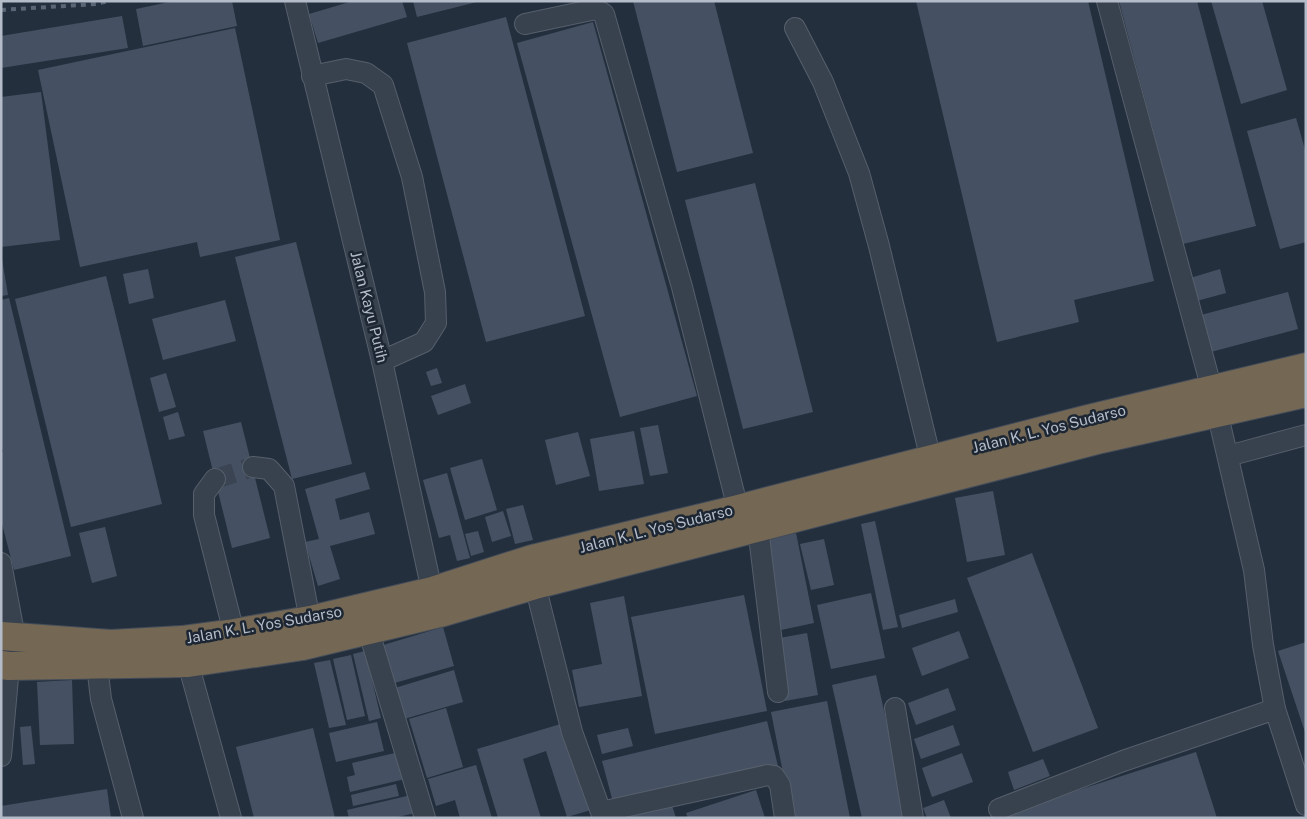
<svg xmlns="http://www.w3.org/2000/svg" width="1307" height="819" viewBox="0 0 1307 819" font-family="'Public Sans',sans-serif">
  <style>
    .building { fill: #455162 }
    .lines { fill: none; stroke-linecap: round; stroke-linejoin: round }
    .minor-tunnel { stroke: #3a4453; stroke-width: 20; stroke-dasharray: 20 10; stroke-linecap: butt }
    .minor-casing { stroke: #565f6c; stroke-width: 22 }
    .highway-casing { stroke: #434c59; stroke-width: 30 }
    .minor { stroke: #38414e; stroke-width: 20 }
    .highway { stroke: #746855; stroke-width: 28 }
    .rail { stroke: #5a6575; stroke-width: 4; stroke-dasharray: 5 5; stroke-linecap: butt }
    .labels { text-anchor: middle; stroke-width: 5; stroke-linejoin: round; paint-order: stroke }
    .street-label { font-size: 15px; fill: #b4bcc9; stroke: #1d2633 }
  </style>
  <rect width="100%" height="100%" fill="#242f3e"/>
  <g class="building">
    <polygon points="174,1 232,1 237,26 143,46 136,9"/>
    <polygon points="353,1 402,1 407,17 318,43 309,14"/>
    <polygon points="413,1 477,1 477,2 417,17"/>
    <polygon points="633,1 714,1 753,153 677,172"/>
    <polygon points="916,1 1088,1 1154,281 1074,300 1079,322 997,342"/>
    <polygon points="1119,1 1197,1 1256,226 1183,244"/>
    <polygon points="1211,1 1262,1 1287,90 1241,104"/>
    <polygon points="122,16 128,48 1,68 1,36"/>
    <polygon points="506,17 585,316 486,342 407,43"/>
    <polygon points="593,22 697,396 620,417 517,43"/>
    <polygon points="235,28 280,240 200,257 197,242 80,267 38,70"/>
    <polygon points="41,92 60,240 1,247 1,97"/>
    <polygon points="1296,118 1306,153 1306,242 1280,249 1247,131"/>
    <polygon points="755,183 813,412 743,429 685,200"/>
    <polygon points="296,242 352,464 292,479 235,257"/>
    <polygon points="1,253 8,295 1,296"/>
    <polygon points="148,269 154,298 129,304 123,274"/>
    <polygon points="1220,269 1226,293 1193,302 1187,279"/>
    <polygon points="106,276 162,504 71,527 15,299"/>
    <polygon points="1288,292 1298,329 1207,353 1197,316"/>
    <polygon points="9,298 71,556 14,570 1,520 1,452 3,452 1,443 1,300"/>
    <polygon points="225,300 236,341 163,360 152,319"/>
    <polygon points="437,368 442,383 431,386 426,372"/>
    <polygon points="166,373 176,407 159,412 150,378"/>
    <polygon points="465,384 471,403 438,415 431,396"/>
    <polygon points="178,412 185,436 169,440 163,417"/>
    <polygon points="241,422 270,538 232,548 203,431"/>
    <polygon points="658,425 668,473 650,476 640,428"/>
    <polygon points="634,431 644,484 599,491 590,439"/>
    <polygon points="578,432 590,476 556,485 545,440"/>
    <polygon points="482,459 497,510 465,520 450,468"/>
    <polygon points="365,472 370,489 335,499 340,520 369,512 375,534 330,546 340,579 318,586 305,542 319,539 305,489"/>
    <polygon points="447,473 470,558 457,561 450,535 439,538 423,480"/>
    <polygon points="993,491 1005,555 967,562 955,498"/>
    <polygon points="523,505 533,540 515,544 506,509"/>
    <polygon points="503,511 511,536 492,542 485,517"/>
    <polygon points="875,521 898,627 883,630 861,524"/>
    <polygon points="105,527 117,576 92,583 79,533"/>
    <polygon points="478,531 484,552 471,556 465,534"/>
    <polygon points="796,533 814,623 781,630 763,540"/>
    <polygon points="824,539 834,585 811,590 800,544"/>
    <polygon points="1032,553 1098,728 1033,752 967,578"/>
    <polygon points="871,593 885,658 831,669 817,605"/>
    <polygon points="744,595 767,711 655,734 631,617"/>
    <polygon points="624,596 642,696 579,707 572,670 602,664 590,603"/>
    <polygon points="955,599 958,612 902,628 899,615"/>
    <polygon points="443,627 454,666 391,684 380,646"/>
    <polygon points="959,631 969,658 922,676 912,648"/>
    <polygon points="807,633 818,695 785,701 774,639"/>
    <polygon points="1306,642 1306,732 1305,732 1278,651"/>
    <polygon points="365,651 381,718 369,721 353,654"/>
    <polygon points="351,655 365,716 347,720 333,659"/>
    <polygon points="330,660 346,725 329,728 314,663"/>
    <polygon points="454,670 463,702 404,719 395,688"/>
    <polygon points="876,675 908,818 862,818 832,685"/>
    <polygon points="72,680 74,744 40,745 37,682"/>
    <polygon points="948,688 956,710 916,725 908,703"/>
    <polygon points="827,701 850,818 792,818 771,712"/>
    <polygon points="446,708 463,767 427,778 409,719"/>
    <polygon points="767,721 778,766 614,806 602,761"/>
    <polygon points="377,722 384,751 336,762 329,733"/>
    <polygon points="564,723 591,810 567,817 546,751 523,759 541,818 498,818 477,749"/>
    <polygon points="953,725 960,745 921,759 914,739"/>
    <polygon points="31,726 35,764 23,765 20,727"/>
    <polygon points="313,728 335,818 254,818 236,747"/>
    <polygon points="628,728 633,746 602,754 597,735"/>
    <polygon points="399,752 405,779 350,792 347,777 355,775 352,763"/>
    <polygon points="1196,752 1217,818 995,818 995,817"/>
    <polygon points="962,753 973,782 932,797 922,768"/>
    <polygon points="1043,759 1050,776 1014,790 1008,772"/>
    <polygon points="476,765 492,818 460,818 455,800 436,806 428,779"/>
    <polygon points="396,784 399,796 353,806 351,795"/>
    <polygon points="107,789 111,818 1,818 1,806"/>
    <polygon points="756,790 765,818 688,818 686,813"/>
    <polygon points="411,795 415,813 394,818 349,818 347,810"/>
    <polygon points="670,799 676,818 622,818 621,814"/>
    <polygon points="944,800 951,818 927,818 923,808"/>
  </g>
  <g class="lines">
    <polyline class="minor-tunnel" points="215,479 253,467"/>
    <defs>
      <g id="minor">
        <polyline points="295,1 382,361 432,591 436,603"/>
        <polyline points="1107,1 1212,390 1254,570 1263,645 1275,709 1306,805"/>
        <polyline points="525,24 596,9 604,14 682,287 738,509"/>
        <polyline points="795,28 823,82 859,173 879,246 931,460"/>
        <polyline points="312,76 346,69 366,73 383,85 412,177 435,292 436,323 424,342 382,361"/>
        <polyline points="1228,456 1306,435"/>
        <polyline points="253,467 269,469 284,486 310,620"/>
        <polyline points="215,479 204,494 204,515 234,633"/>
        <polyline points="758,528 778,692"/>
        <polyline points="1,563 15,638 9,666 1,756"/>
        <polyline points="535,585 572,732 601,812 768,775 774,776 780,785 785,818"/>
        <polyline points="365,619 425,818"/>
        <polyline points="188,663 231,818"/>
        <polyline points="97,665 101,699 133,818"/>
        <polyline points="895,708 913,818"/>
        <polyline points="999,809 1123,761 1275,709"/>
      </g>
      <g id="highway">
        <polyline points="1,636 111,644 182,640 234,633 310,620 432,591 532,559 738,509 1088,419 1306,367"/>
        <polyline points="1,665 9,666 188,663 303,646 440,613 535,585 1101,439 1306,393"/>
      </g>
    </defs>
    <use href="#minor" class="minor-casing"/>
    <use href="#highway" class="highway-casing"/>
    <use href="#minor" class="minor"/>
    <use href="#highway" class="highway"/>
    <polyline class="rail" points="1,10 96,4 109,1"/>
  </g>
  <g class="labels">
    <g class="street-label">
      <text transform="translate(369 307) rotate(76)" y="5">Jalan Kayu Putih</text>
      <text transform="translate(1049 429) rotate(-14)" y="5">Jalan K. L. Yos Sudarso</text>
      <text transform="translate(656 529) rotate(-14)" y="5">Jalan K. L. Yos Sudarso</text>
      <text transform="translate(264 625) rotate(-10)" y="5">Jalan K. L. Yos Sudarso</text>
    </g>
  </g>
  <rect width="1307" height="819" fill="none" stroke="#b4bcc9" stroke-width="5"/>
</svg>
